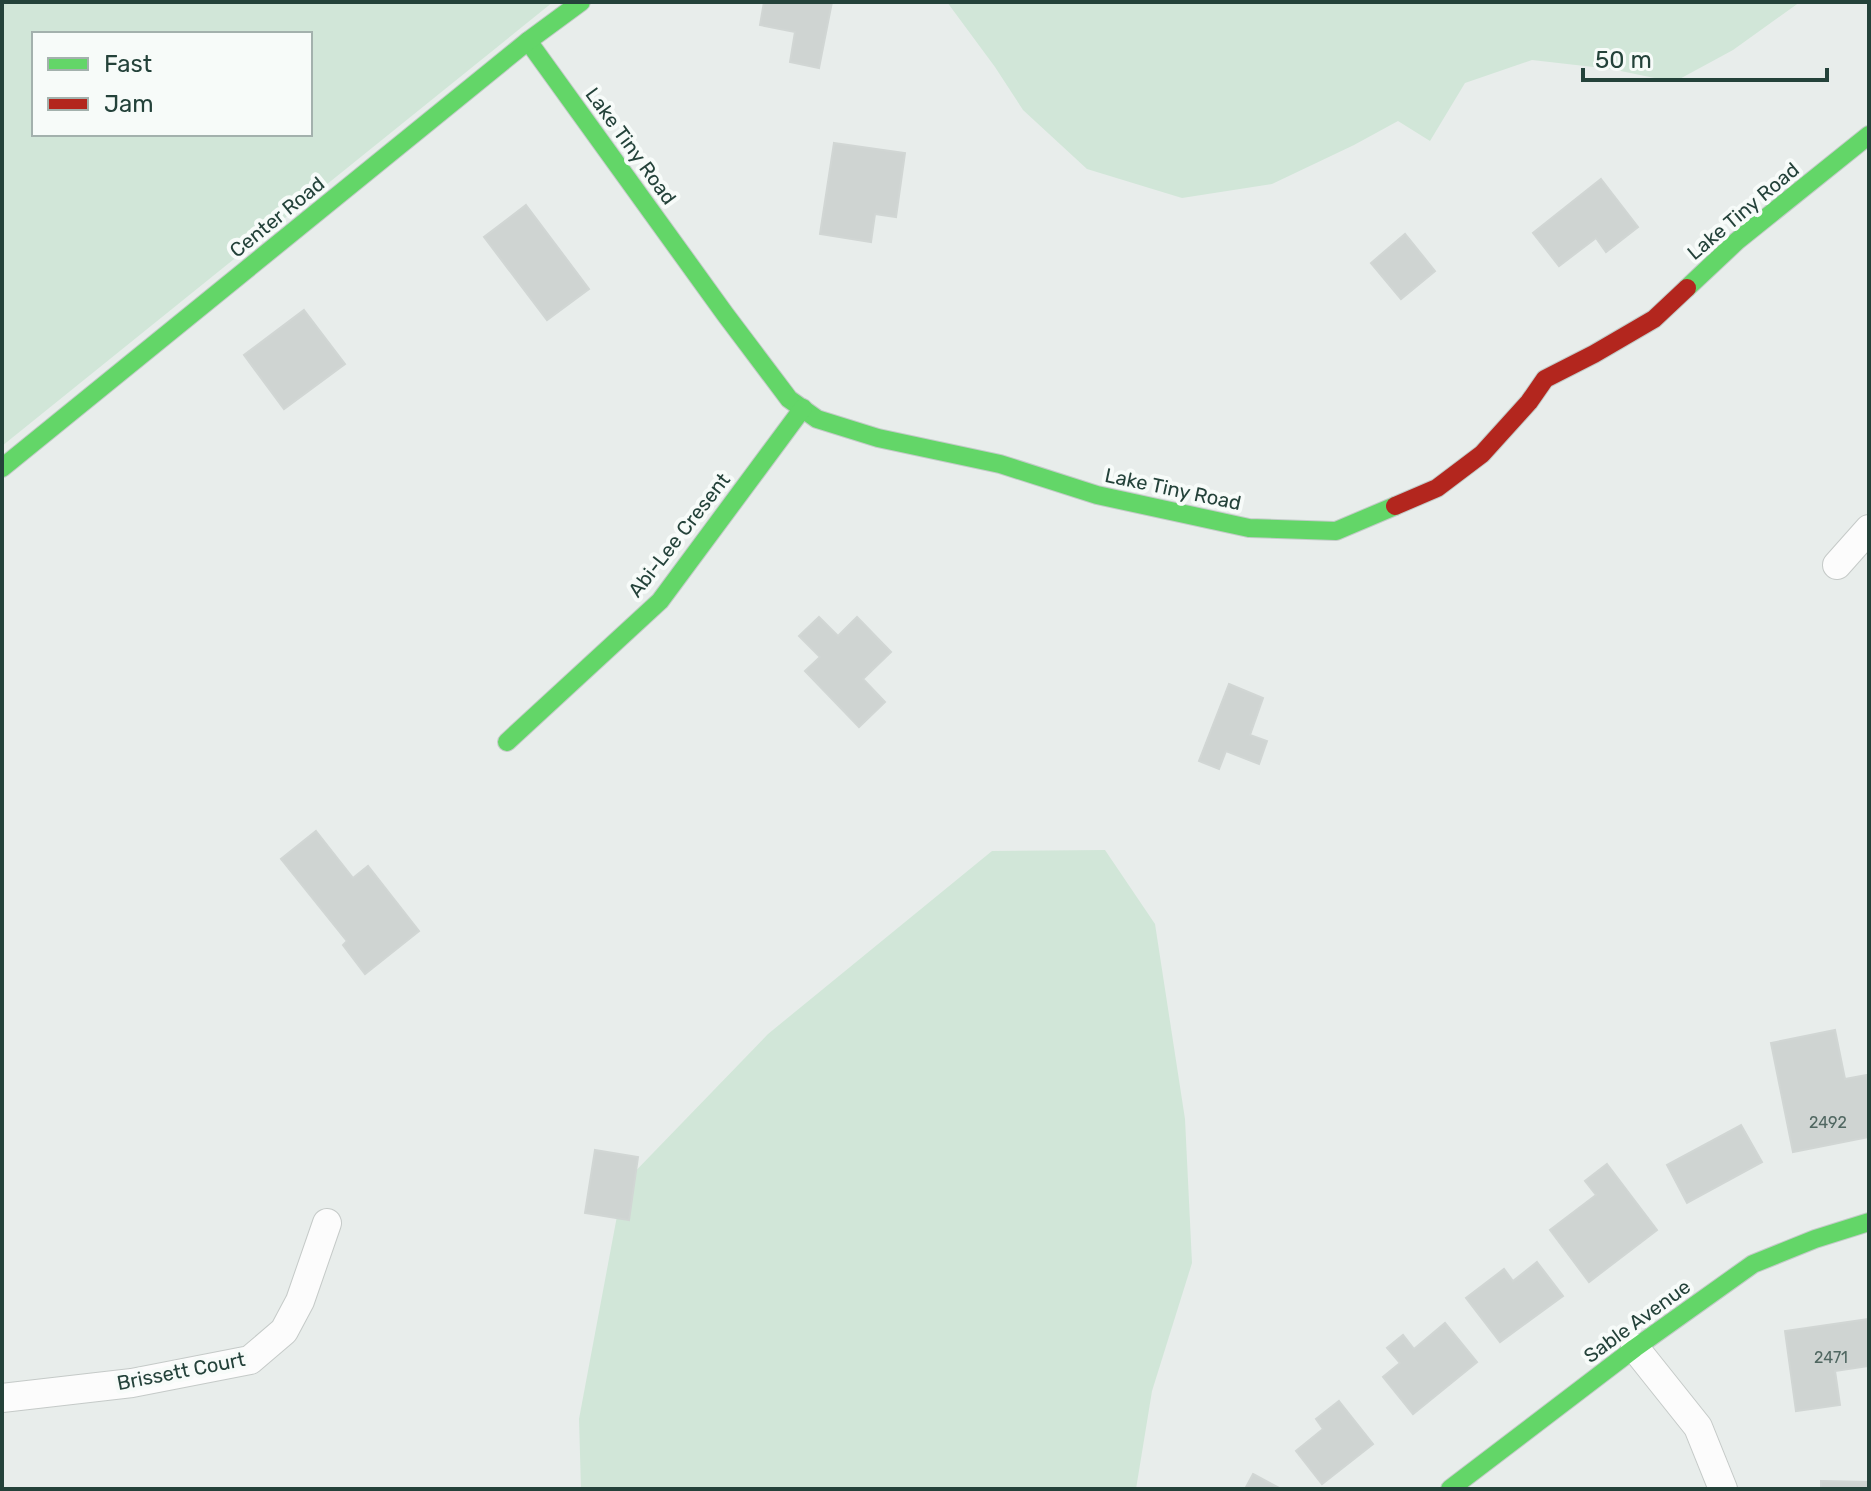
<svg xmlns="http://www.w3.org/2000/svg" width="1871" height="1491" viewBox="0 0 1871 1491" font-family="Rubik,sans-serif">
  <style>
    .green { fill: #d1e6d8; fill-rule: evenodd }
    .building { fill: #cfd4d2; stroke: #d1d6d4; stroke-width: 2 }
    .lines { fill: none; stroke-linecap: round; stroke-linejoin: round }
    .street-casing { stroke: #c5cac8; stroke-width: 30 }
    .fast-casing { stroke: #c3cbc8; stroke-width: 20 }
    .jam-casing { stroke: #c3cbc8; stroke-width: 20 }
    .street { stroke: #fcfcfc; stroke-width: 28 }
    .fast { stroke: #63d668; stroke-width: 18 }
    .jam { stroke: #b3261e; stroke-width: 18 }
    .labels { text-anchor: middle; stroke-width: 8; stroke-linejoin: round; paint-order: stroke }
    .number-label { font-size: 16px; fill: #506761 }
    .street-label { font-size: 20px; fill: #24423a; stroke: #f7fbf9 }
  </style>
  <rect width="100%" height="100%" fill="#e8edeb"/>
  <g class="green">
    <path d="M2,2h551l-551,444zM34,34h276v100h-276z"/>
    <polygon points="947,2 1800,2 1733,50 1674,82 1611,69 1532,60 1465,83 1430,141 1398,121 1354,145 1272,184 1182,198 1087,169 1023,110 995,67"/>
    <polygon points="1105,850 1155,924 1185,1119 1192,1263 1152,1391 1136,1489 581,1489 579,1419 623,1184 768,1034 992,851"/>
  </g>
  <g class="building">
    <polygon points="764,2 832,2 819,68 790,62 795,32 760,25"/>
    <polygon points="834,143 905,153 896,217 875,214 871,242 820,234"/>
    <polygon points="1601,179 1638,227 1606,252 1596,238 1559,266 1533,233"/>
    <polygon points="526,205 589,289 547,320 484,237"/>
    <polygon points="1405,234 1435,271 1401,299 1371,263"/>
    <polygon points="304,310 345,364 284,409 244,355"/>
    <polygon points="819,617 838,636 857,617 891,652 863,679 885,702 859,727 805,671 820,657 799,636"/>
    <polygon points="1229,684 1263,698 1250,735 1267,741 1259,764 1226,751 1219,769 1199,761"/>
    <polygon points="316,831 353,878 368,866 419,931 365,974 343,945 347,941 281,859"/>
    <polygon points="1835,1030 1845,1079 1867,1075 1869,1086 1869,1137 1793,1152 1771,1043"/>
    <polygon points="1741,1125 1762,1162 1687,1203 1667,1165"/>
    <polygon points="595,1150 638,1157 629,1220 585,1213"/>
    <polygon points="1607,1164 1657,1230 1589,1282 1550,1230 1596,1195 1585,1181"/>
    <polygon points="1537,1262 1563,1296 1500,1342 1466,1298 1504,1269 1513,1281"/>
    <polygon points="1869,1319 1869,1366 1835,1371 1840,1405 1796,1411 1785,1331"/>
    <polygon points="1445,1323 1477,1362 1413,1414 1383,1377 1400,1363 1387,1348 1403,1335 1414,1349"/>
    <polygon points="1339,1401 1373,1444 1322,1484 1296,1451 1323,1429 1316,1419"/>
    <polygon points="1253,1474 1281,1489 1245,1489"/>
    <polygon points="1821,1481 1869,1482 1869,1489 1821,1489"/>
  </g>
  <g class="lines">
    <defs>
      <g id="street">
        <polyline points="1837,565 1869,529"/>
        <polyline points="1635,1348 1698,1427 1723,1489"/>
        <polyline points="2,1398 132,1383 250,1360 284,1331 300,1301 327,1223"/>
      </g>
      <g id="fast">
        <polyline points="528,41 725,314 789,399 817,419 878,438 1000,464 1097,495 1249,528 1336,531 1395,506"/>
        <polyline points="1687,288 1737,241 1869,135"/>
        <polyline points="2,468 528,41 581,2"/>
        <polyline points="507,742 660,601 803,408"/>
        <polyline points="1450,1489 1635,1348 1753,1264 1815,1239 1869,1222"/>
      </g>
      <polyline id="jam" points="1395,506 1437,488 1482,454 1529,402 1545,379 1594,354 1654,319 1687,288"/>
    </defs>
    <use href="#street" class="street-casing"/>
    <use href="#fast" class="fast-casing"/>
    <use href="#jam" class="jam-casing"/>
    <use href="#street" class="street"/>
    <use href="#fast" class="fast"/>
    <use href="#jam" class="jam"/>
  </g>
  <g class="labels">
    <g class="number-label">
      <text x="1828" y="1128">2492</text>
      <text x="1831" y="1363">2471</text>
    </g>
    <g class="street-label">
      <text transform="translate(631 146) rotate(54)" y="7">Lake Tiny Road</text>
      <text transform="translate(1743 211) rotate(-40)" y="7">Lake Tiny Road</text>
      <text transform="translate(277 217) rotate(-39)" y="7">Center Road</text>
      <text transform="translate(1173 489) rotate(12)" y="7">Lake Tiny Road</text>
      <text transform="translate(679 535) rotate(-52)" y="7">Abi-Lee Cresent</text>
      <text transform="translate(1637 1321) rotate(-36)" y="7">Sable Avenue</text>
      <text transform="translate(181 1371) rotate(-11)" y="7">Brissett Court</text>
    </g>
  </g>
  <rect width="1871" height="1491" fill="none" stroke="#24423a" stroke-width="8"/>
  <rect x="32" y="32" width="280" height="104" fill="#f7fbf9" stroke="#a3b1ad" stroke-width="2"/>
  <rect x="48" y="58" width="40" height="12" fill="#63d668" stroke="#a3b1ad" stroke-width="2"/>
  <text x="104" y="72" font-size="24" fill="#24423a">Fast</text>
  <rect x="48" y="98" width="40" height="12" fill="#b3261e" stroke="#a3b1ad" stroke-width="2"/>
  <text x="104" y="112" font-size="24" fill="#24423a">Jam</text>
  <path d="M1583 68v12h244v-12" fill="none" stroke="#24423a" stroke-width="4"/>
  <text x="1595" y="68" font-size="24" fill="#24423a" stroke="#f7fbf9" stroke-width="6" paint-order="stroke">50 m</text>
</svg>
